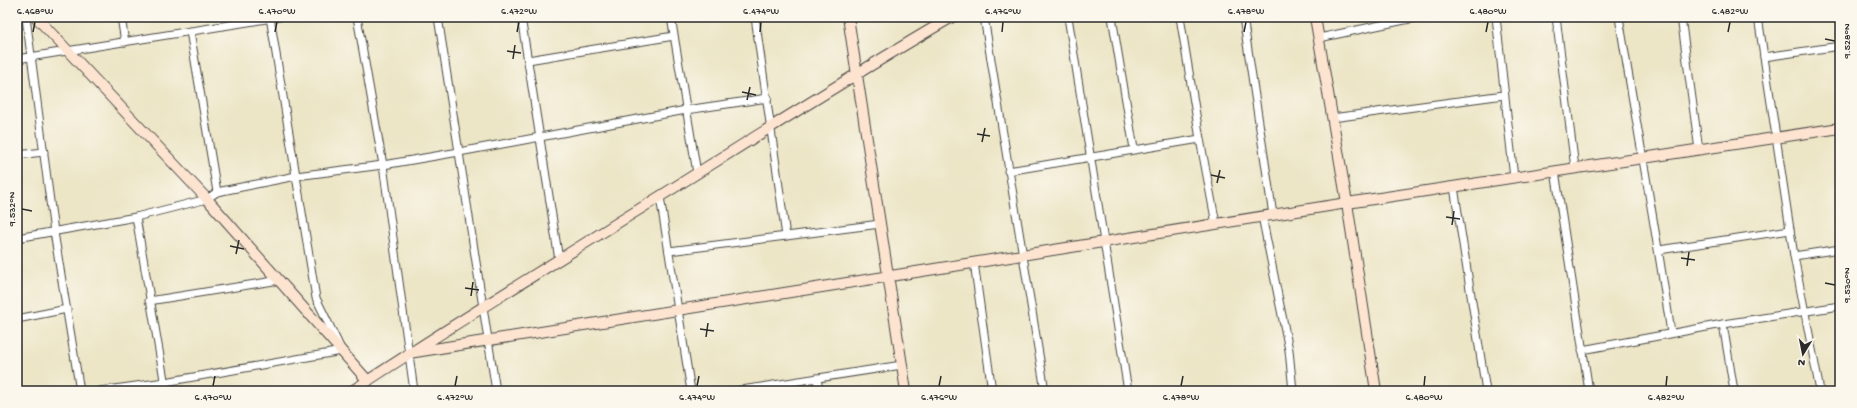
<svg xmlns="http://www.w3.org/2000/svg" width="1857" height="408" viewBox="0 0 1857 408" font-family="'Gochi Hand',sans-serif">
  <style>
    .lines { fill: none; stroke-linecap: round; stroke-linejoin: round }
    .street-casing { stroke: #484742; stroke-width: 9 }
    .secondary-casing { stroke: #484742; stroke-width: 12 }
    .street { stroke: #fff; stroke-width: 7 }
    .secondary { stroke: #fde4d1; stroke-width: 10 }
    .ticks { fill: none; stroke: #2b2b2b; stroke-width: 1.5 }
    .neatline { fill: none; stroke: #2b2b2b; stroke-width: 1.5 }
    .ticks-label { font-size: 10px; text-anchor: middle; fill: #2b2b2b }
  </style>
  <rect width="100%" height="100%" fill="#fbf7ec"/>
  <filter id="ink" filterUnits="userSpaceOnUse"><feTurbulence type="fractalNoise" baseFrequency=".025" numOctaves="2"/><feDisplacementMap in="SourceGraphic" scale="8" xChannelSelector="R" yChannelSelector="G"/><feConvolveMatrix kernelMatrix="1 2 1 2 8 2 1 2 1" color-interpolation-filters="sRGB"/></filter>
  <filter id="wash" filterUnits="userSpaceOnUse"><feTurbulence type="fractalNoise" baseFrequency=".012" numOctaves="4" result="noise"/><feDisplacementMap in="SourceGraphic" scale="16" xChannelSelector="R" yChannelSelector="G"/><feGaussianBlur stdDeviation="0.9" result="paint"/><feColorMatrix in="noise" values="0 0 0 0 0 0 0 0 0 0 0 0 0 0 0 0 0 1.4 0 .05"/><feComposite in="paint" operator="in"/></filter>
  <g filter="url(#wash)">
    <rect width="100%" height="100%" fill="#ece5c6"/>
  </g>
  <g filter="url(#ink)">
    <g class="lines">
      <defs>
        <g id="street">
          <polyline points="26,17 54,232 80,391"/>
          <polyline points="121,17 125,42"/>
          <polyline points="357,17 383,165 414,391"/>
          <polyline points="438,17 496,391"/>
          <polyline points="521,17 559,260"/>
          <polyline points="671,17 697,173"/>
          <polyline points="755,17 786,236"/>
          <polyline points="984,17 1045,391"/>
          <polyline points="1068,17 1128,391"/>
          <polyline points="1112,17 1134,149"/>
          <polyline points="1180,17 1200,139 1216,224"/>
          <polyline points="1243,17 1273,215"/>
          <polyline points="1496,17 1514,178"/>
          <polyline points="1556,17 1575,168"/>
          <path d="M1619,17c17,106 37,211 52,316"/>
          <polyline points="1681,17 1699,150"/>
          <polyline points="1758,17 1794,256 1820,391"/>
          <polyline points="190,31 217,192"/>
          <polyline points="1319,38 1419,17"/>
          <polyline points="1764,57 1840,46"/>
          <polyline points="17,59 279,17"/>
          <polyline points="528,60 674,36"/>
          <polyline points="1332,118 1504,95"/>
          <polyline points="17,155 44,152"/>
          <polyline points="1008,171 1200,139"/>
          <polyline points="1555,171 1589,391"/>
          <polyline points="1454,187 1486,391"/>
          <polyline points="660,197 691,391"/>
          <polyline points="1262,216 1289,350 1293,391"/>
          <polyline points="136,217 166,391"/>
          <polyline points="17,238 136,217 207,199 217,192 296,176 383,165 459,152 686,110 768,98"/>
          <polyline points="1659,250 1790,230"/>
          <polyline points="669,251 880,224"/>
          <polyline points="1794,256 1840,249"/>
          <polyline points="974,262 992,391"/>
          <polyline points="149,301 280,280"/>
          <polyline points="17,319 67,309"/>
          <polyline points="1723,324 1734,391"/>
          <polyline points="1582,350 1723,324 1840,306"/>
          <polyline points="817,378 819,391"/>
          <polyline points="100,391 165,382 342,351 316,298 270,17"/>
          <polyline points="735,391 902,365"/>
        </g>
        <g id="secondary">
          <polyline points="36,17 207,199 368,381"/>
          <polyline points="848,17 906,391"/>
          <polyline points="1315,17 1347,203 1376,391"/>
          <polyline points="409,353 1347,203 1840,128"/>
          <path d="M352,391c89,-59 180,-114 270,-171 110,-68 218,-138 330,-203"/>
        </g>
      </defs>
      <use href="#street" class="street-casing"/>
      <use href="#secondary" class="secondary-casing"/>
      <use href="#street" class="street"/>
      <use href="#secondary" class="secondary"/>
    </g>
  </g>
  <path class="ticks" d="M33,32l2,-10M275,32l2,-10M517,32l2,-10M760,32l1,-10M1002,32l1,-10M1244,32l2,-10M1486,32l2,-10M1728,32l2,-10M1825,39l10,2M507,51l14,2M513,59l2,-14M742,92l14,3M747,100l3,-13M977,134l13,2M982,142l3,-14M1211,175l14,3M1217,183l3,-13M22,209l10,2M1446,217l14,2M1452,225l2,-14M230,246l14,3M236,254l3,-14M1681,258l14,2M1687,266l2,-14M1825,283l10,2M465,288l14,2M471,296l2,-14M700,329l14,2M706,337l2,-14M213,386l2,-10M455,386l2,-10M697,386l2,-10M939,386l2,-10M1181,386l2,-10M1424,386l1,-10M1666,386l1,-10"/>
  <rect width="1857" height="408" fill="none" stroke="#fbf7ec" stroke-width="44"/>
  <g transform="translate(1803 354) rotate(190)" stroke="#fbf7ec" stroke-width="3" paint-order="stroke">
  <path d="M0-3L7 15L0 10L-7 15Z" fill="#2b2b2b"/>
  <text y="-6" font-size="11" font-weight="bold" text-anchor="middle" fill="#2b2b2b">N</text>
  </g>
  <rect x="22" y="22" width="1813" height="364" class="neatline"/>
  <g class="ticks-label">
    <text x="35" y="14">6.468°W</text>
    <text x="277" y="14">6.470°W</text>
    <text x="519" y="14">6.472°W</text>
    <text x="761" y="14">6.474°W</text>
    <text x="1003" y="14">6.476°W</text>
    <text x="1246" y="14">6.478°W</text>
    <text x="1488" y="14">6.480°W</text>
    <text x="1730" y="14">6.482°W</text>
    <text transform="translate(1846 41) rotate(-90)" y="4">9.528°N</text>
    <text transform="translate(11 209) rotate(-90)" y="4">9.532°N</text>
    <text transform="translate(1846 285) rotate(-90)" y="4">9.530°N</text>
    <text x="213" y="400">6.470°W</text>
    <text x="455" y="400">6.472°W</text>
    <text x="697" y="400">6.474°W</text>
    <text x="939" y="400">6.476°W</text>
    <text x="1181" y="400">6.478°W</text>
    <text x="1424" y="400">6.480°W</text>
    <text x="1666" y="400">6.482°W</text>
  </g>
</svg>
